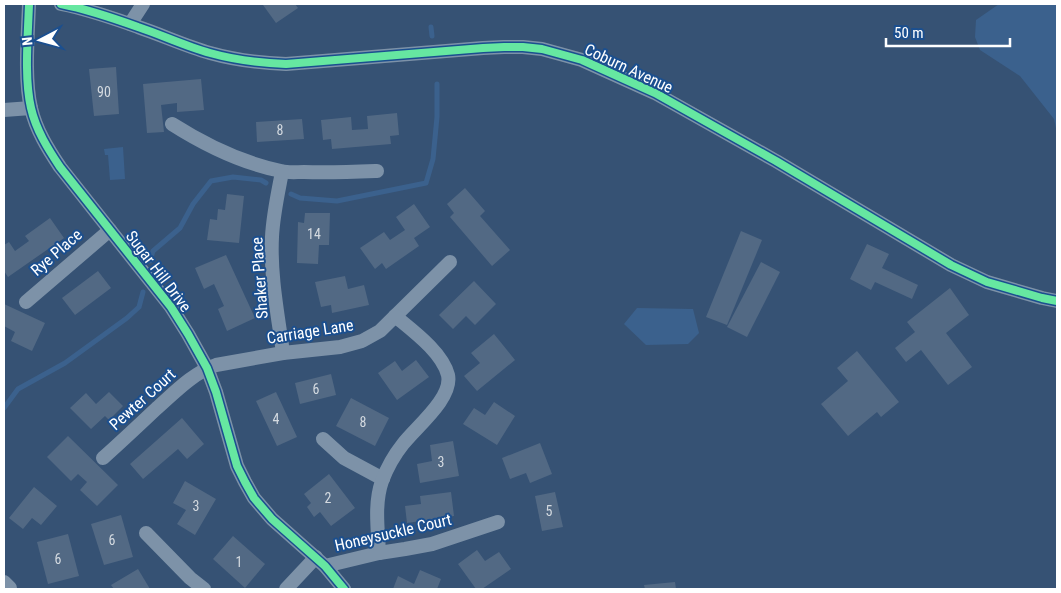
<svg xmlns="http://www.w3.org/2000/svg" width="1061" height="593" viewBox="0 0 1061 593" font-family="'Roboto Condensed',sans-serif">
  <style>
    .water { fill: #3b618d }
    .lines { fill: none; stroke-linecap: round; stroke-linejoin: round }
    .stream { stroke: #3b618d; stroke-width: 5 }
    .building { fill: #526984 }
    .street { stroke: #7d92a8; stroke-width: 14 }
    .cycleway-casing { stroke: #1b4f8f; stroke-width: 11 }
    .cycleway { stroke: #66e7a1; stroke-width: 8 }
    .labels { text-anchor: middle; stroke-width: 4; stroke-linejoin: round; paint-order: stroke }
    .number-label { font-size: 14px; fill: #d4dae0 }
    .street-label { font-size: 16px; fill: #fff; stroke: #1b4f8f }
  </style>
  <rect width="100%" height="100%" fill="#365274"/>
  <g class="water">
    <polygon points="999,4 1057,4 1057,133 1054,119 1020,76 980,50 975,37 976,20"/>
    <polygon points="123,147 125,179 110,180 108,155 105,155 104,149"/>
    <polygon points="637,308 693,309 699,333 688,344 646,345 624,324"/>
  </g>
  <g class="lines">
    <g class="stream">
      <polyline points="431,27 432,36"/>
      <polyline points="291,194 300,198 337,201 426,183 433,159 437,117 437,84"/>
      <polyline points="150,261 153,251 180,228 193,204 211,181 233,177 261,180 266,183"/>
      <polyline points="4,408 18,389 65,363 127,318 139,307 143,292"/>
    </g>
  </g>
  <g class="building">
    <polygon points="265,4 295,4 298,8 276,23 263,5"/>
    <polygon points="116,67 119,114 94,116 89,69"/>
    <polygon points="201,79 204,110 177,112 177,103 161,105 164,132 147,133 143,84"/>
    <polygon points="397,113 399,135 390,136 391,144 332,149 331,139 323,140 321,120 351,117 352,130 368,129 367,116"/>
    <polygon points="302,119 304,139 257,142 256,122"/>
    <polygon points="465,188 485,211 480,216 510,250 492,266 450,217 454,213 447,204"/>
    <polygon points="227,194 244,196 239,243 207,240 210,219 217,220 218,209 225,210"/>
    <polygon points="414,204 430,227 414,238 419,246 386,269 382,263 375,269 360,248 384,232 390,240 405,230 396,217"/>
    <polygon points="305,213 330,213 329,245 319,245 318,264 297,263 298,222 304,223"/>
    <polygon points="50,218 64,238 8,277 4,271 4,245 9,242 15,251 29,241 25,236"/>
    <polygon points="741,231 762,240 727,325 706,317"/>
    <polygon points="867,244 889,254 882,268 918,285 912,299 875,282 871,290 850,279"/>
    <polygon points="226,255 255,318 227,331 218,309 224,306 214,284 204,289 195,268"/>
    <polygon points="761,262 780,272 747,337 727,327"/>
    <polygon points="98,271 111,288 75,315 62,298"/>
    <polygon points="345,276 348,289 364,285 369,305 332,313 331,305 321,307 315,282"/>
    <polygon points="474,281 496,304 475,325 466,316 453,329 439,315"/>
    <polygon points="950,288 969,315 946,333 972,367 948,385 921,350 906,362 895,348 915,332 907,322"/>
    <polygon points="4,304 45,323 32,351 11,341 15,332 4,326"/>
    <polygon points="494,334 515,360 477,391 464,376 480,363 471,353"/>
    <polygon points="857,351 899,402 881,417 877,412 848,436 821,404 848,381 837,368"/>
    <polygon points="416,360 429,377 397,400 378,373 395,361 402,371"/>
    <polygon points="331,374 336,395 300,404 295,383"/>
    <polygon points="109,392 123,406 109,420 105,416 91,429 70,408 86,393 96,404"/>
    <polygon points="276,392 297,437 277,446 256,401"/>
    <polygon points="351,398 389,418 375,446 336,426"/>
    <polygon points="494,402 515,416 497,445 463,424 474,408 485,415"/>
    <polygon points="182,418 204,444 187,459 178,449 143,479 130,464"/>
    <polygon points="68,436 118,485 97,506 80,490 87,482 78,474 71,481 47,457"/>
    <polygon points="453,441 459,476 420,483 417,464 432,461 430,445"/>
    <polygon points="540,443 552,474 530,483 526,473 510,479 502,458"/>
    <polygon points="329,474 355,508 331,526 320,512 314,517 307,507 311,503 304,494"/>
    <polygon points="185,481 216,499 195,535 177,524 186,510 173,503"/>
    <polygon points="34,487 57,506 41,525 32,518 23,529 9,518"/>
    <polygon points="451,492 454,516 407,523 405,506 421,504 420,496"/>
    <polygon points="555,492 563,527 542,531 535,496"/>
    <polygon points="121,515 133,557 104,565 91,524"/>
    <polygon points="68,534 79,576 48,584 37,542"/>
    <polygon points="233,536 265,564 245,588 213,559"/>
    <polygon points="477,550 485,561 499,552 511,569 482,589 476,589 458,564"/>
    <polygon points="138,569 150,589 114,589 111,585"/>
    <polygon points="420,570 441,579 437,589 393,589 398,576 414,584"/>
    <polygon points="675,582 676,589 645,589 644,585"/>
  </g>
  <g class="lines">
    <g class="street">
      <path d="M29,4c-1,31 -5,74 2,104 5,22 17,41 29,59l111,140 17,27 19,34 9,24 21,74 8,16 9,16 18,21 53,47 19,23"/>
      <path d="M61,4c25,5 52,14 77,23 24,8 47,19 72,26 25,7 50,10 76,11l197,-16 21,-1h19l19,2 40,11 73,33 121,68 175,104 36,17 55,16 15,3"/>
      <polyline points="130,24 143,4"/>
      <polyline points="4,110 31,108"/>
      <path d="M172,124c33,21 70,39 109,47 7,2 15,1 23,1 24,1 48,0 73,-1"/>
      <path d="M282,172c-4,21 -9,43 -10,65 -2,39 6,78 11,116"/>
      <polyline points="26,302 110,230"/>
      <polyline points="323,439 344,458 383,479"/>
      <path d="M103,458c18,-16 36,-33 54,-50 18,-16 36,-35 59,-43l67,-12 57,-6 22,-6 18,-10 70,-69"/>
      <polyline points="146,533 190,578 204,589"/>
      <path d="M379,553c-1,-24 -5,-49 3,-72 5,-13 13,-27 21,-37 13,-17 50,-46 45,-69 -6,-23 -35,-44 -53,-59"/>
      <polyline points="325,566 379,553 405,549 432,544 498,522"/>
      <polyline points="4,582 10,588"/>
      <polyline points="286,589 316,557"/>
    </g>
    <defs>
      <g id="cycleway">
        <path d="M29,4c-1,31 -5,74 2,104 5,22 17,41 29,59l111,140 17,27 19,34 9,24 21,74 8,16 9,16 18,21 53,47 19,23"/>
        <path d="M61,4c25,5 52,14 77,23 24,8 47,19 72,26 25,7 50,10 76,11l197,-16 21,-1h19l19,2 40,11 73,33 121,68 175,104 36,17 55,16 15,3"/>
      </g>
    </defs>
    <use href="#cycleway" class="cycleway-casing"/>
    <use href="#cycleway" class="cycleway"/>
  </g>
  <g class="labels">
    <g class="number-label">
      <text x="104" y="97">90</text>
      <text x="280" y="135">8</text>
      <text x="314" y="239">14</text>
      <text x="316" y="394">6</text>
      <text x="276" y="424">4</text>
      <text x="363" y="427">8</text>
      <text x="441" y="467">3</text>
      <text x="328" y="503">2</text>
      <text x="196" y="511">3</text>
      <text x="549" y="516">5</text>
      <text x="112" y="545">6</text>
      <text x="58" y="564">6</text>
      <text x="239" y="567">1</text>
    </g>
    <g class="street-label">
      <text transform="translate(629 68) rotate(25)" y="6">Coburn Avenue</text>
      <text transform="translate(56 252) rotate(-41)" y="6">Rye Place</text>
      <text transform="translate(159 271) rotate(53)" y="6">Sugar Hill Drive</text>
      <text transform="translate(259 278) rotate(-94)" y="6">Shaker Place</text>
      <text transform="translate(310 331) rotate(-9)" y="6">Carriage Lane</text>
      <text transform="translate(142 399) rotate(-42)" y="6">Pewter Court</text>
      <text transform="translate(393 532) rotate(-13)" y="6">Honeysuckle Court</text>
    </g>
  </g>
  <rect width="1061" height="593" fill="none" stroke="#ffffff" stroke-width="10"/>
  <g transform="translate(40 40) rotate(264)" stroke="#1b4f8f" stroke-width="4" paint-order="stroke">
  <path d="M0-4L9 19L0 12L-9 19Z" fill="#ffffff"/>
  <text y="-8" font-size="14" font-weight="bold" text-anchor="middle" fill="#ffffff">N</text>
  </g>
  <path d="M886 38v8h124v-8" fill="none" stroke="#ffffff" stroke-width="2.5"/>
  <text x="894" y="38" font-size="15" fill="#ffffff" stroke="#1b4f8f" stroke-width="4" paint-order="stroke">50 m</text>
</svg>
